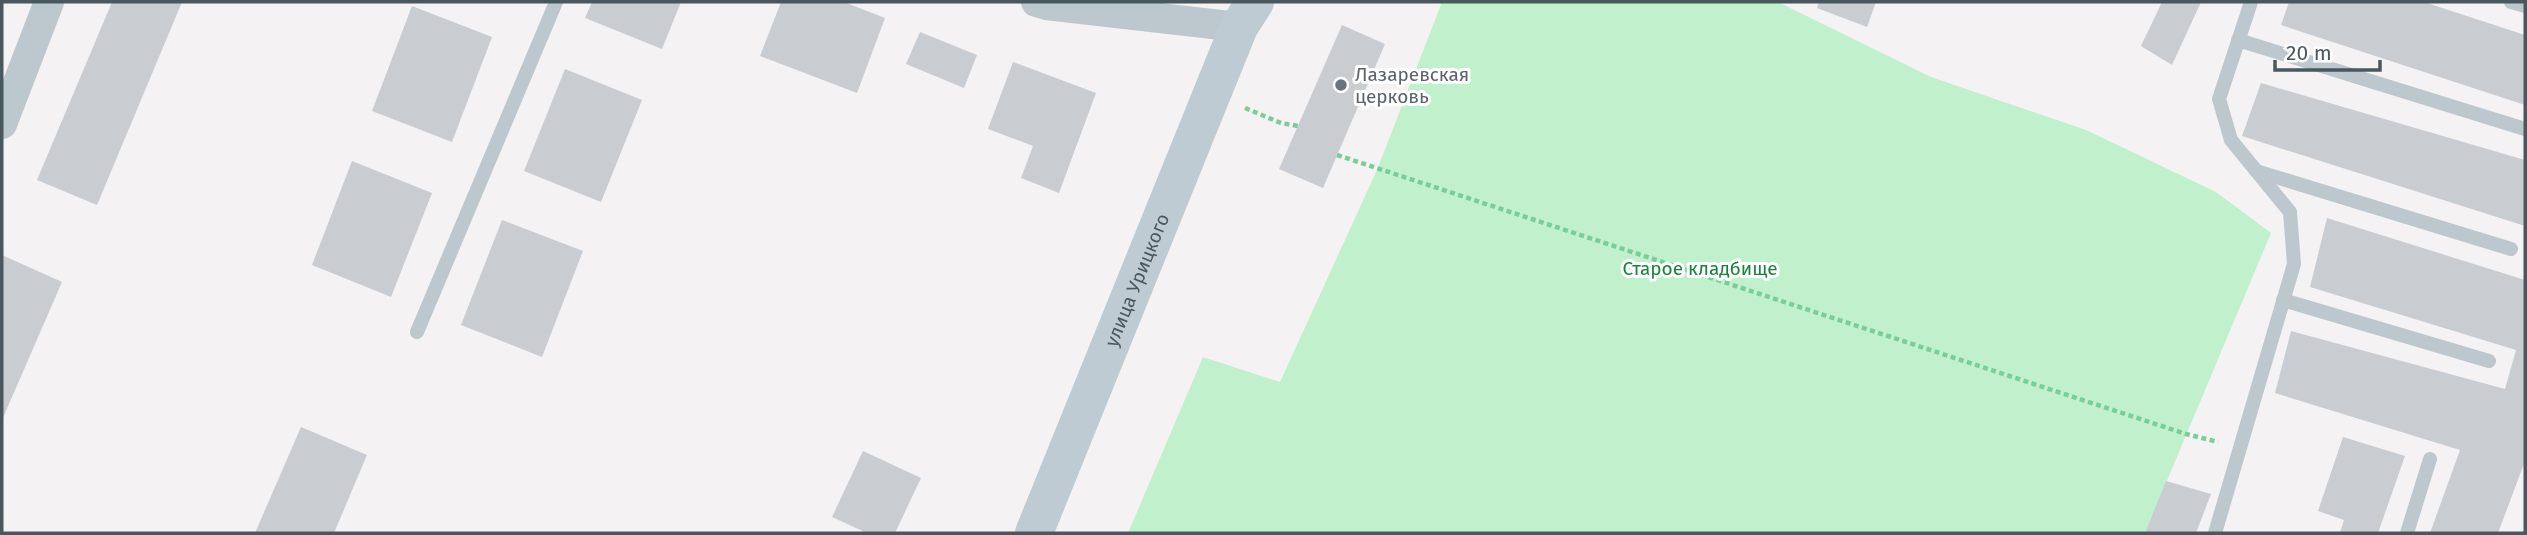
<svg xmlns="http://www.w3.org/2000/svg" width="2527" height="535" viewBox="0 0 2527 535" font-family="'Fira Sans',sans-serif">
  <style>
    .green { fill: #c1f0cc }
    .building { fill: #c9cdd1 }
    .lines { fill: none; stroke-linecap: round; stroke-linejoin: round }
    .path { stroke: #79ce98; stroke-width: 4.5; stroke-dasharray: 5 3.5; stroke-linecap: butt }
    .lane { stroke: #bdc8ce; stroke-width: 14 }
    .street { stroke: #bdc8ce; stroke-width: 30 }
    .secondary { stroke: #becbd3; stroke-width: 38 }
    .worship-dot { fill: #6b7280; stroke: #fff; stroke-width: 2.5 }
    .labels { text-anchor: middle; stroke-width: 6; stroke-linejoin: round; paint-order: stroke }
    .worship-label { font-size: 19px; fill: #5b616d; stroke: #fff; text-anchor: start }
    .park-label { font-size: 19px; fill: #18823d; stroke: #fff }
    .street-label { font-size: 19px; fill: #49585f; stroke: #fff }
  </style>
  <rect width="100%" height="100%" fill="#f4f2f2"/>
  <polygon class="green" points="1442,2 1778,2 1931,77 2086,130 2216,192 2271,233 2145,533 1128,533 1203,357 1280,382 1377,170"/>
  <g class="building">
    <polygon points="112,2 182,2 97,205 37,180"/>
    <polygon points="592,2 681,2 662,49 585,18"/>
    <polygon points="781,2 844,2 885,18 857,93 760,56"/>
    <polygon points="1819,2 1876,2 1867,27 1817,8"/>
    <polygon points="2162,2 2201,2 2172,65 2141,46"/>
    <polygon points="2289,2 2424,2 2525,35 2525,105 2281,25"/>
    <polygon points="412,6 492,37 452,142 372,111"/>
    <polygon points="1342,25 1385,44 1323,188 1279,169"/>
    <polygon points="920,32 977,55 964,88 906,64"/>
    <polygon points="1013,62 1096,93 1059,193 1021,178 1033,146 988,129"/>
    <polygon points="565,69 642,100 601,202 524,171"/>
    <polygon points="2261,83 2525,160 2525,226 2242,136"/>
    <polygon points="352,161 432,193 391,297 312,265"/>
    <polygon points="2327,218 2525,280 2525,461 2498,533 2430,533 2460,450 2275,393 2291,331 2505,389 2516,350 2310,287"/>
    <polygon points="502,220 583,251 542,357 461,325"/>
    <polygon points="2,255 62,282 2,420"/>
    <polygon points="301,427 367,455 334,533 255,533"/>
    <polygon points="2343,437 2405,456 2378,533 2340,533 2344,520 2318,511"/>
    <polygon points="863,451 921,478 895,533 867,533 832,517"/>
    <polygon points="2166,481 2211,494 2196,533 2145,533"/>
  </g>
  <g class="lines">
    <g class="path">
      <polyline points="1245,108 1281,123 1298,126"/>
      <polyline points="1337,155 2186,434 2218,442"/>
    </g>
    <g class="lane">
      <polyline points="2511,2 2525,6"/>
      <polyline points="2238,40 2525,129"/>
      <polyline points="2256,171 2511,249"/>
      <polyline points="2283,300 2489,361"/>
      <polyline points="417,332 556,2"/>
      <polyline points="2215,533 2294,264 2290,212 2231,140 2219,99 2251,2"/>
      <polyline points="2407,533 2430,459"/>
    </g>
    <g class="street">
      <polyline points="1036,2 1046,5 1239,27"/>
      <polyline points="2,124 49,2"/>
    </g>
    <path class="secondary" id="s1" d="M1034,533l205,-506 16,-25"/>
  </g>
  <circle class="worship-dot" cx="1341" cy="85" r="7"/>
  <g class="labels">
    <g class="worship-label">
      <text x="1355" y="81">Лазаревская<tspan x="1355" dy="22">церковь</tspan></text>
    </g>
    <g class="park-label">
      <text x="1700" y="275">Старое кладбище</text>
    </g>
    <g class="street-label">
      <text dy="7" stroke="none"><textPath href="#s1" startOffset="273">улица Урицкого</textPath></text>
    </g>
  </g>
  <rect width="2527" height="535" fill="none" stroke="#49585f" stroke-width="7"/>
  <path d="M2275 60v10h105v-10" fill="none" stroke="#49585f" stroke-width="3.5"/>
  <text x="2286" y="60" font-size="21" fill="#49585f" stroke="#ffffff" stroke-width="5" paint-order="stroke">20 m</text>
</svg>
